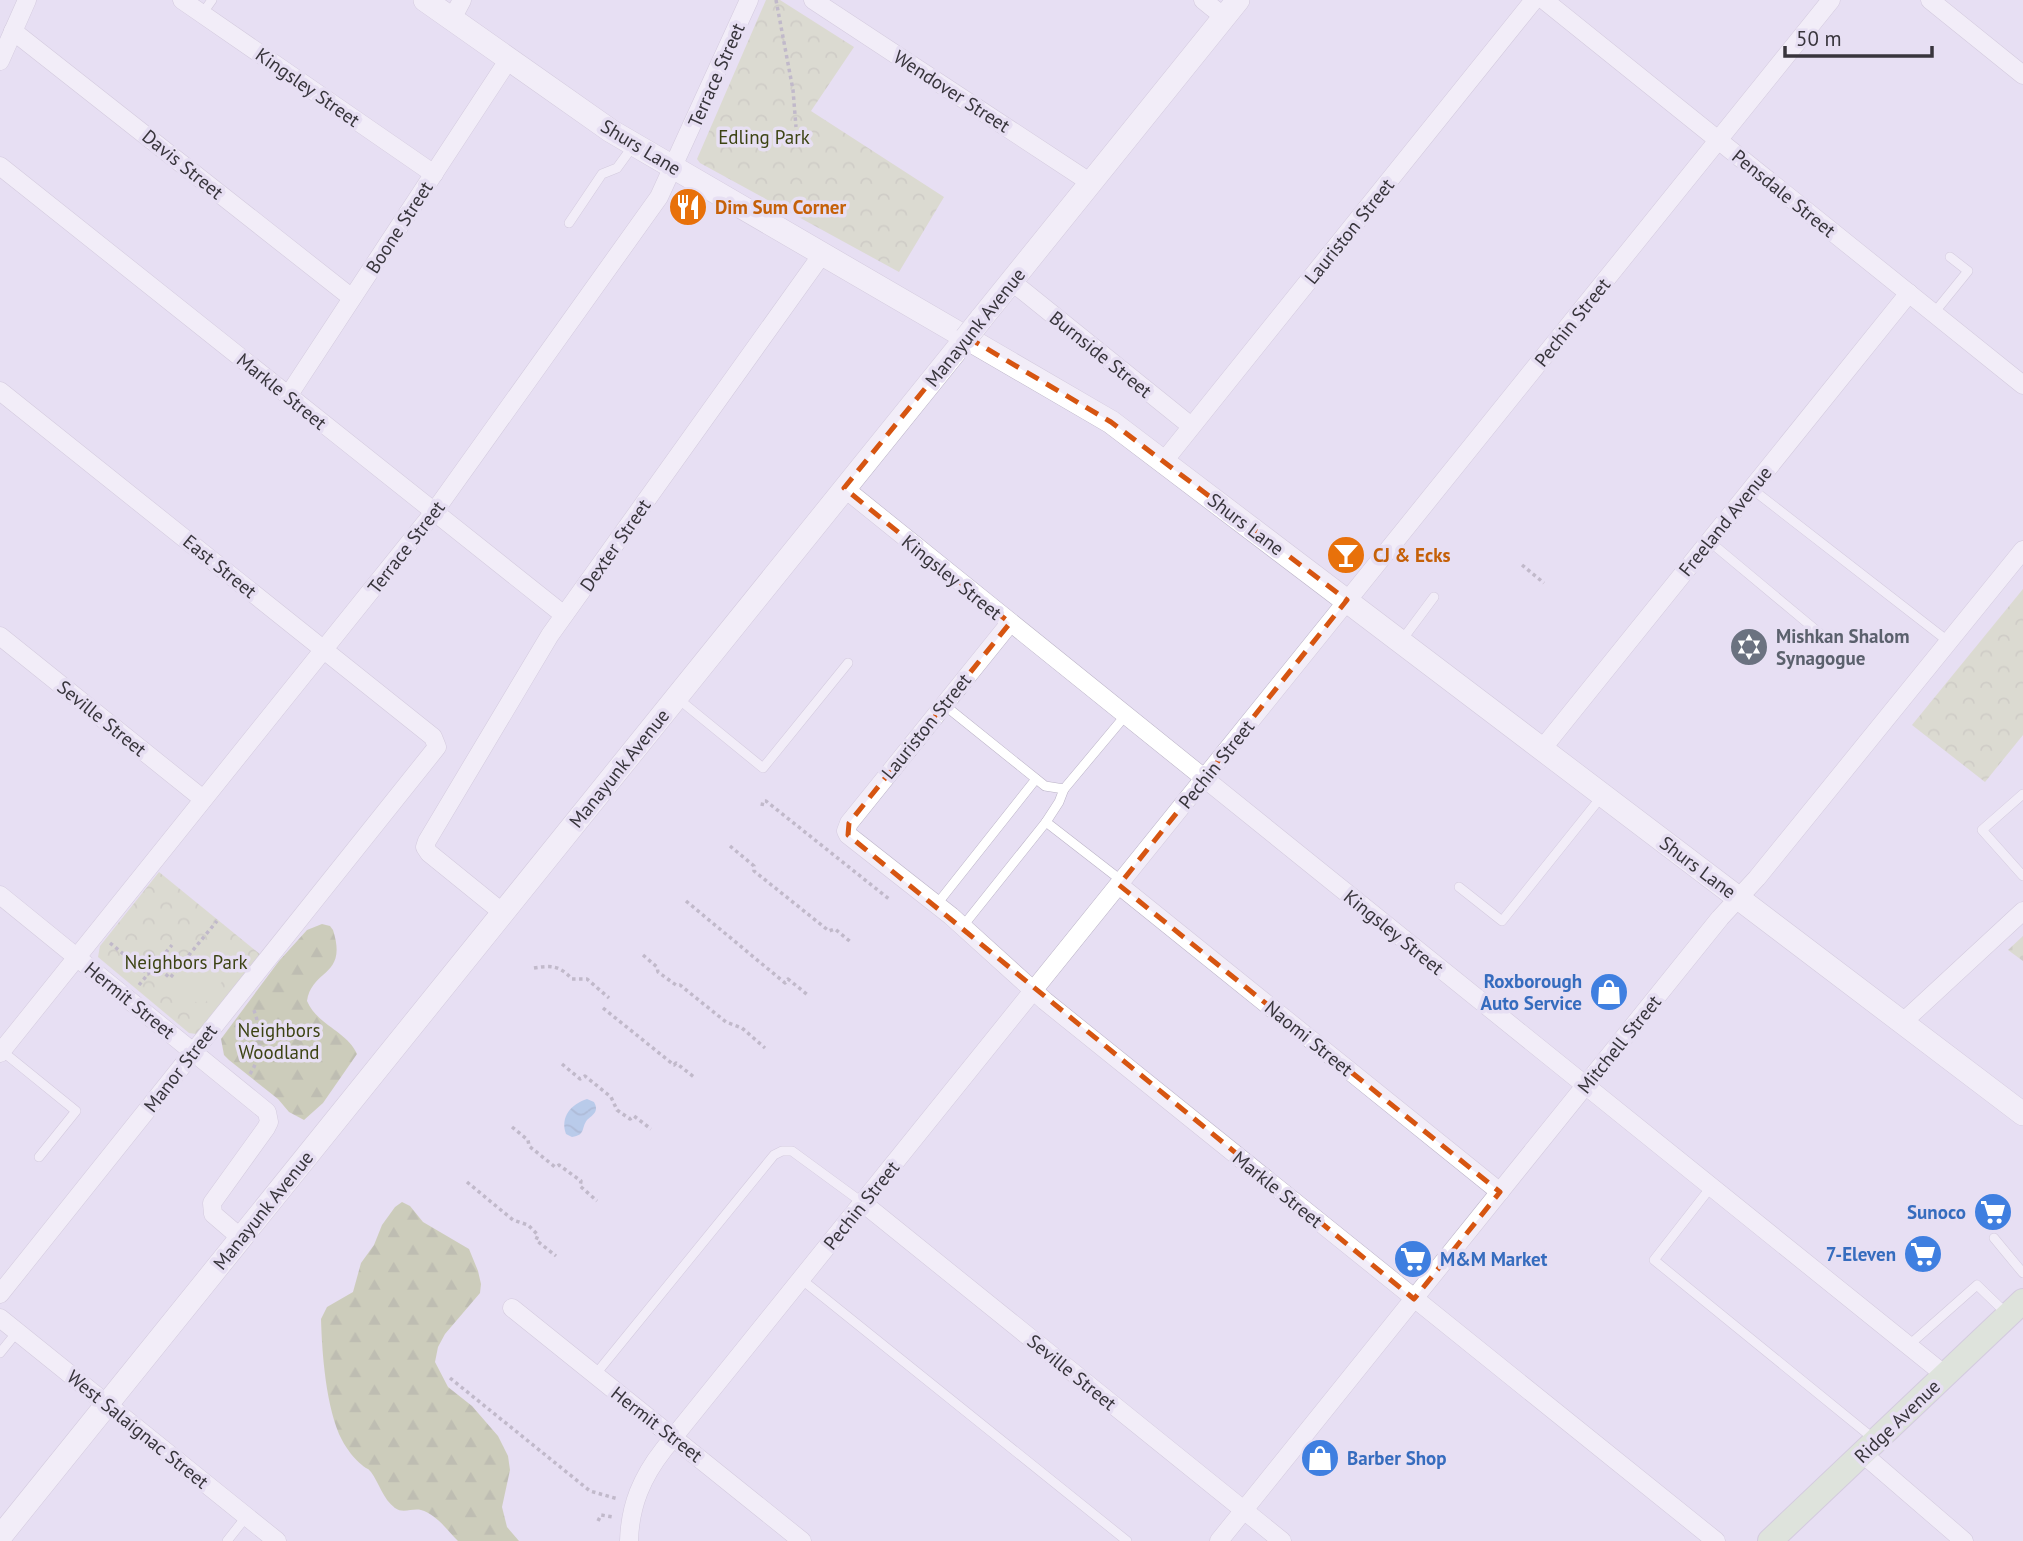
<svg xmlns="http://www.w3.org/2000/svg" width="2023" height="1541" viewBox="0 0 2023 1541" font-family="'PT Sans',sans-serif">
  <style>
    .forest { fill: url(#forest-firs) }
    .cemetery { fill: url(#cemetery-stones) }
    .park { fill: url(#park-crowns) }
    .pitch { fill: #cdd5a9 }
    .water { fill: url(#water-waves) }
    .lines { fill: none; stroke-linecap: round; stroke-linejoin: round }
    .service-casing { stroke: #bbb3c6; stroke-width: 10 }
    .minor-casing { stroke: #bbb3c6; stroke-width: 19 }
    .tertiary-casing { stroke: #bbb3c6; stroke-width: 24 }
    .secondary-casing { stroke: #bbb3c6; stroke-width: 26 }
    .path { stroke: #928d9a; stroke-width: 3.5; stroke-dasharray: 3.5 3.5; stroke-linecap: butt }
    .service { stroke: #fff; stroke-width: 9 }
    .minor { stroke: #fff; stroke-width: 18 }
    .tertiary { stroke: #fff; stroke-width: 23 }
    .secondary { stroke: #d3e9c2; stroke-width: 24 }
    .tertiary-bridge-casing { stroke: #bbb3c6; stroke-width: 24; stroke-linecap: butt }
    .tertiary-bridge { stroke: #fff; stroke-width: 23 }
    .marked { fill: none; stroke: #d65511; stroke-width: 5; stroke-dasharray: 14 9; stroke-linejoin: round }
    .labels { text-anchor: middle; stroke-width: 7; stroke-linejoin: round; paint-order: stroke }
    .street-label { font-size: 19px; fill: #38353c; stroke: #e7dff3 }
    .park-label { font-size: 19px; fill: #3c4313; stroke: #e7dff3 }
    .food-label { font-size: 19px; font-weight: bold; fill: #c56008; stroke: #e7dff3; text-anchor: start }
    .worship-label { font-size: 19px; font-weight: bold; fill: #5b616d; stroke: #e7dff3; text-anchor: start }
    .shop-label { font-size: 19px; font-weight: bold; fill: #366cbe; stroke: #e7dff3; text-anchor: end }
  </style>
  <defs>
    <pattern id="forest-firs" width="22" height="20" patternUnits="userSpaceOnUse" patternTransform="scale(1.75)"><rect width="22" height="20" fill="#acb778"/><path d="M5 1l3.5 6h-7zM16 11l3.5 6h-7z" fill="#8d9664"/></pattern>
    <pattern id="cemetery-stones" width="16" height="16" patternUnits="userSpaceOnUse" patternTransform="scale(1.75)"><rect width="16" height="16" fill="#cdd5a9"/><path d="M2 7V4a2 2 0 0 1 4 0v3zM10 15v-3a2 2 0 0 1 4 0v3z" fill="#b1b792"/></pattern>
    <pattern id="park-crowns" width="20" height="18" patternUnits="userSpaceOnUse" patternTransform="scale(1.75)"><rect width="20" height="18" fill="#cdd5a9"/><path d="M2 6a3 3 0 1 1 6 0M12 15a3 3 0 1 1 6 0" fill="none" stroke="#b1b792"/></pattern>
    <pattern id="water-waves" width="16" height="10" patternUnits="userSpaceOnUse" patternTransform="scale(1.75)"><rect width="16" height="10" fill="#82b3e1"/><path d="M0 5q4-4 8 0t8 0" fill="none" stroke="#6b92b8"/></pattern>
  </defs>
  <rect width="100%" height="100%" fill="#e7dff3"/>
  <g class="forest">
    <path d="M322,924l8,2 3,4c15,47 -21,38 -26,71 10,24 41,31 50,53l-34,49 -19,17 -15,-8 -11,-13 -49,-39 -5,-5 -3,-16 58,-78 28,-31z"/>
    <path d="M402,1202l8,4 13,16 46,27 9,22 3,13 -1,9 -35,41 -7,13 -3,15 13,25 24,19 26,30 10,20 2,14 -8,37 5,20 12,14h-61c-10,-10 -22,-27 -37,-31 -9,-2 -18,4 -26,-2 -12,-9 -16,-25 -24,-36 -4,-5 -5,-3 -9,-7 -7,-5 -16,-17 -20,-25 -16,-31 -20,-87 -21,-121l6,-12 26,-15 8,-29 13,-18 8,-20 13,-18z"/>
  </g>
  <polygon class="cemetery" points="2023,936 2023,961 2008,950"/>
  <g class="park">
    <polygon points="766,0 780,0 854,47 811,111 944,197 899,272 700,163 697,159"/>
    <polygon points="2023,589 2023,735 1985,782 1912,725"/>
    <polygon points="159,872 261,955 196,1034 189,1033 98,957 100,946"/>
  </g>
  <polygon class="pitch" points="214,934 242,956 202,1007 173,984"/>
  <path class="water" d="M587,1099l7,3c5,9 0,12 -7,18 -6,8 -1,15 -15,17l-6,-3c-6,-17 5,-30 21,-35z"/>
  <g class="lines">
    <defs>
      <g id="service">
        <polyline points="202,14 212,0"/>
        <polyline points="569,223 602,174 617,168 633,146"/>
        <polyline points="1934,313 1968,271 1950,257"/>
        <polyline points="1752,489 1949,642"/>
        <polyline points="1709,541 1823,636"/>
        <polyline points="1402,640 1434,597"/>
        <polyline points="676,697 763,768 848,663"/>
        <polyline points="943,704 1045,786 1064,789 1125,716"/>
        <polyline points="2023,794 1982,830 2023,876"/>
        <polyline points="1046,822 1059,802 1064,789"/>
        <polyline points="1459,887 1502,921 1602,796"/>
        <polyline points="937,904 1036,779"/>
        <polyline points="963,926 1046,822 1122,881"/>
        <polyline points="2,1051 76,1111 39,1157"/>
        <polyline points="1711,1187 1654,1260 1874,1439"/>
        <polyline points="1994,1238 2023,1273"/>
        <polyline points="801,1279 1127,1541"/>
        <polyline points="1908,1346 1977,1285 2007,1314"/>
        <polyline points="0,1353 17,1332"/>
        <polyline points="595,1375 774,1155 782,1151 792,1151 863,1203"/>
        <polyline points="227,1541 246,1517"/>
      </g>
      <g id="minor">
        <polyline points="182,0 434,174"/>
        <polyline points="813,0 1091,183"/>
        <polyline points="1203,0 1224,17"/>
        <polyline points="1544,0 2023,385"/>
        <polyline points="1930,0 2023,75"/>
        <polyline points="452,19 462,0"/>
        <polyline points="13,31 352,298"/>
        <polyline points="0,61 27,0"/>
        <polyline points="0,166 564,615"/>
        <polyline points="1011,281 1191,426"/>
        <polyline points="0,391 433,737 437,747 0,1294"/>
        <polyline points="288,396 509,59"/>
        <polyline points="1164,461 1534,0"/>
        <polyline points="844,488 1945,1375"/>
        <polyline points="1010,623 849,823 846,831 848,835 951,916 1045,1001 1716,1541"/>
        <polyline points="0,636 203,799"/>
        <polyline points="1542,749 1909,293"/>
        <polyline points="1119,885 1500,1192"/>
        <polyline points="0,895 267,1112 269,1122 266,1128 212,1203 213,1214 241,1238"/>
        <polyline points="503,913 429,853 425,847 427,841 550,635 823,253"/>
        <polyline points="1903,1022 2023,911"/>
        <polyline points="0,1053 434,512 659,197 749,0"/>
        <polyline points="863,1203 1282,1541"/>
        <polyline points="512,1308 802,1541"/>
        <polyline points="0,1318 277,1541"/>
        <polyline points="1863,1454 1964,1541"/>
        <path d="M629,1541c1,-36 13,-64 35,-92l1167,-1449"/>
        <polyline points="1219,1541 1720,918 1757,878 2023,550"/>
      </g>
      <g id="tertiary">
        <polyline points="425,0 611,131 1111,422 2023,1114"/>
        <polyline points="981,319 1238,0"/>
        <polyline points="0,1537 966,338"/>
      </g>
      <polyline id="secondary" points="1770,1541 2023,1301"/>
    </defs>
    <use href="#service" class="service-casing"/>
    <use href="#minor" class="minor-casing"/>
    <use href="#tertiary" class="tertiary-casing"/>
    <use href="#secondary" class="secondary-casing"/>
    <g class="path">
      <polyline points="776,0 793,90 796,127"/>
      <polyline points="1522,565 1544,583"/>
      <polyline points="762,806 763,801 766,801 889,899"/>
      <polyline points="730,846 754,866 754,871 829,931 835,929 852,943"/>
      <polyline points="686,901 785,983 788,979 809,996"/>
      <polyline points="110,943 148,974 172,945"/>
      <polyline points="643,955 657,967 658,972 676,985 680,985 726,1022 742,1028 765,1048"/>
      <polyline points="155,965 170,978 217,921"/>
      <path d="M534,968c18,-3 26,-2 38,11h15l22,19"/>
      <polyline points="139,985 148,974"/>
      <polyline points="603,1008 674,1065 676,1063 694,1077"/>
      <polyline points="562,1064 580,1079 585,1076 611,1097 617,1110 630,1119 634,1116 651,1129"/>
      <path d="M250,1074c13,-20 12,-44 3,-66"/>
      <polyline points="512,1127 528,1140 529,1146 555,1167 559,1165 581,1181 580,1186 597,1201"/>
      <polyline points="467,1182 513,1220 528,1225 538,1235 536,1240 556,1256"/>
      <polyline points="450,1378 590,1491 618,1499"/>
      <polyline points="598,1521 601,1515 613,1517"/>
    </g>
    <use href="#service" class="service"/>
    <use href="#minor" class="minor"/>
    <use href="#tertiary" class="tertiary"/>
    <use href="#secondary" class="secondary"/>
    <defs>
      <polyline id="tertiary-bridge" points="966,338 981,319"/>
    </defs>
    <use href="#tertiary-bridge" class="tertiary-bridge-casing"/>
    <use href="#tertiary-bridge" class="tertiary-bridge"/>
  </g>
  <path d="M0 0H2023V1541H0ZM967,337l144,85 236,178 -228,285 381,307 -86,107 -566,-464 1,-12 161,-200 -166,-135z" fill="#e7dff3" fill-opacity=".55" fill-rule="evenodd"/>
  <path class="marked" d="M967,337l144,85 236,178 -228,285 381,307 -86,107 -566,-464 1,-12 161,-200 -166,-135z"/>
  <defs>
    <symbol id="restaurant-disc" viewBox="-11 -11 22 22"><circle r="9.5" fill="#e8710a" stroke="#e7dff3"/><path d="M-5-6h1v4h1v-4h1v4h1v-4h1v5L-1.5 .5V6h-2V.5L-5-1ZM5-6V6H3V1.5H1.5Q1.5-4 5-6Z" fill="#fff"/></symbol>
    <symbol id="bar-disc" viewBox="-11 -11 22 22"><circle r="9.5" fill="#e8710a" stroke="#e7dff3"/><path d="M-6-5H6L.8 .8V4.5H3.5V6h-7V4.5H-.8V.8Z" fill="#fff"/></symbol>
    <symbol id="synagogue-disc" viewBox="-11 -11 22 22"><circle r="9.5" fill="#6b7280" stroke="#e7dff3"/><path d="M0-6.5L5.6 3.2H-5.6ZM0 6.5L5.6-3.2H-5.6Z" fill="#fff"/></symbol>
    <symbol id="shop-disc" viewBox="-11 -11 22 22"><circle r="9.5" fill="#3f7fe0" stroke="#e7dff3"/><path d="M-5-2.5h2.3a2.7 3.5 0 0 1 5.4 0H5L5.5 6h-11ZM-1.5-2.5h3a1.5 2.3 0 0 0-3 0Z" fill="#fff"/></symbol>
    <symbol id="supermarket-disc" viewBox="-11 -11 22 22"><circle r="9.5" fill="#3f7fe0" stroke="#e7dff3"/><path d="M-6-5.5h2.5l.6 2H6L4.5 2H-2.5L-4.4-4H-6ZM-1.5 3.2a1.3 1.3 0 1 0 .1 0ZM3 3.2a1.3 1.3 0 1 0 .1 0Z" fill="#fff"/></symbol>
  </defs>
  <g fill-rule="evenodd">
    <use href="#restaurant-disc" x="666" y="185" width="44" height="44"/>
    <use href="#bar-disc" x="1324" y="533" width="44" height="44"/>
    <use href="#synagogue-disc" x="1727" y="625" width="44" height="44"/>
    <use href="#shop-disc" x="1587" y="970" width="44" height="44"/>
    <use href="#supermarket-disc" x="1971" y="1190" width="44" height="44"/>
    <use href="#supermarket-disc" x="1901" y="1232" width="44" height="44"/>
    <use href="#supermarket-disc" x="1391" y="1237" width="44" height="44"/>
    <use href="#shop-disc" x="1298" y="1436" width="44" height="44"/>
  </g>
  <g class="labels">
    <g class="street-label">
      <text transform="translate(716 75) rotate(-66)" y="7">Terrace Street</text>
      <text transform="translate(308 87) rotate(35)" y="7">Kingsley Street</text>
      <text transform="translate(952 91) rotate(33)" y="7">Wendover Street</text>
      <text transform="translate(641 147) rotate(31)" y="7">Shurs Lane</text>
      <text transform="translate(183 164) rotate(39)" y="7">Davis Street</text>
      <text transform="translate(1784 193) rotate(39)" y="7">Pensdale Street</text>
      <text transform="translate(399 227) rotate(-57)" y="7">Boone Street</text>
      <text transform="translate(1349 231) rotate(-51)" y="7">Lauriston Street</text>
      <text transform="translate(1572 322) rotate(-51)" y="7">Pechin Street</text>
      <text transform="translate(975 327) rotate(-51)" y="7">Manayunk Avenue</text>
      <text transform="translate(1101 354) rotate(39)" y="7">Burnside Street</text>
      <text transform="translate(282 391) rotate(39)" y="7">Markle Street</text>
      <text transform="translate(1725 521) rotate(-51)" y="7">Freeland Avenue</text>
      <text transform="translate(1246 524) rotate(37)" y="7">Shurs Lane</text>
      <text transform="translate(615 545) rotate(-55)" y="7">Dexter Street</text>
      <text transform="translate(406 547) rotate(-52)" y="7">Terrace Street</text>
      <text transform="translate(220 566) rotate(39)" y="7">East Street</text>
      <text transform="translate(952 577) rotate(39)" y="7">Kingsley Street</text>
      <text transform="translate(102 718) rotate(39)" y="7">Seville Street</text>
      <text transform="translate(926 726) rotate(-51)" y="7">Lauriston Street</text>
      <text transform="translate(1216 764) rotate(-51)" y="7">Pechin Street</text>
      <text transform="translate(619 768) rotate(-51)" y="7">Manayunk Avenue</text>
      <text transform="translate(1698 867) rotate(37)" y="7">Shurs Lane</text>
      <text transform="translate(1394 932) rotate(39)" y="7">Kingsley Street</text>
      <text transform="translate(130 1000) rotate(39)" y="7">Hermit Street</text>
      <text transform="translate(1309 1038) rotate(39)" y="7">Naomi Street</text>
      <text transform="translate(1619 1044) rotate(-51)" y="7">Mitchell Street</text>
      <text transform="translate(180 1068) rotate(-52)" y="7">Manor Street</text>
      <text transform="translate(1278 1189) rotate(39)" y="7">Markle Street</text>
      <text transform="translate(861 1205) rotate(-51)" y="7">Pechin Street</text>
      <text transform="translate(263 1210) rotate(-51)" y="7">Manayunk Avenue</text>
      <text transform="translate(1072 1372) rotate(39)" y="7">Seville Street</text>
      <text transform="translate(1897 1421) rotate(-44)" y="7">Ridge Avenue</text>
      <text transform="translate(657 1424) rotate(38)" y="7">Hermit Street</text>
      <text transform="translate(138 1429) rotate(39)" y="7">West Salaignac Street</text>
    </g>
    <g class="park-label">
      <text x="764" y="144">Edling Park</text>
      <text x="186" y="969">Neighbors Park</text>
      <text x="279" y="1037">Neighbors<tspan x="279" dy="22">Woodland</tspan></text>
    </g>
    <g class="food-label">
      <text x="715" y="214">Dim Sum Corner</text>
      <text x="1373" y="562">CJ &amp; Ecks</text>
    </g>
    <g class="worship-label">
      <text x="1776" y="643">Mishkan Shalom<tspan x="1776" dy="22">Synagogue</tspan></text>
    </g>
    <g class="shop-label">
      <text x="1582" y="988">Roxborough<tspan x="1582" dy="22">Auto Service</tspan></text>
      <text x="1966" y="1219">Sunoco</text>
      <text x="1896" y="1261">7-Eleven</text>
      <text x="1440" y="1266" text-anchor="start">M&amp;M Market</text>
      <text x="1347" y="1465" text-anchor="start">Barber Shop</text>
    </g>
  </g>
  <path d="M1785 46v10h147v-10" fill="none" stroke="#38353c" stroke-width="3.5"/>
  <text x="1796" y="46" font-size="21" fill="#38353c" stroke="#e7dff3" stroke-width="5" paint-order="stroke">50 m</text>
</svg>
